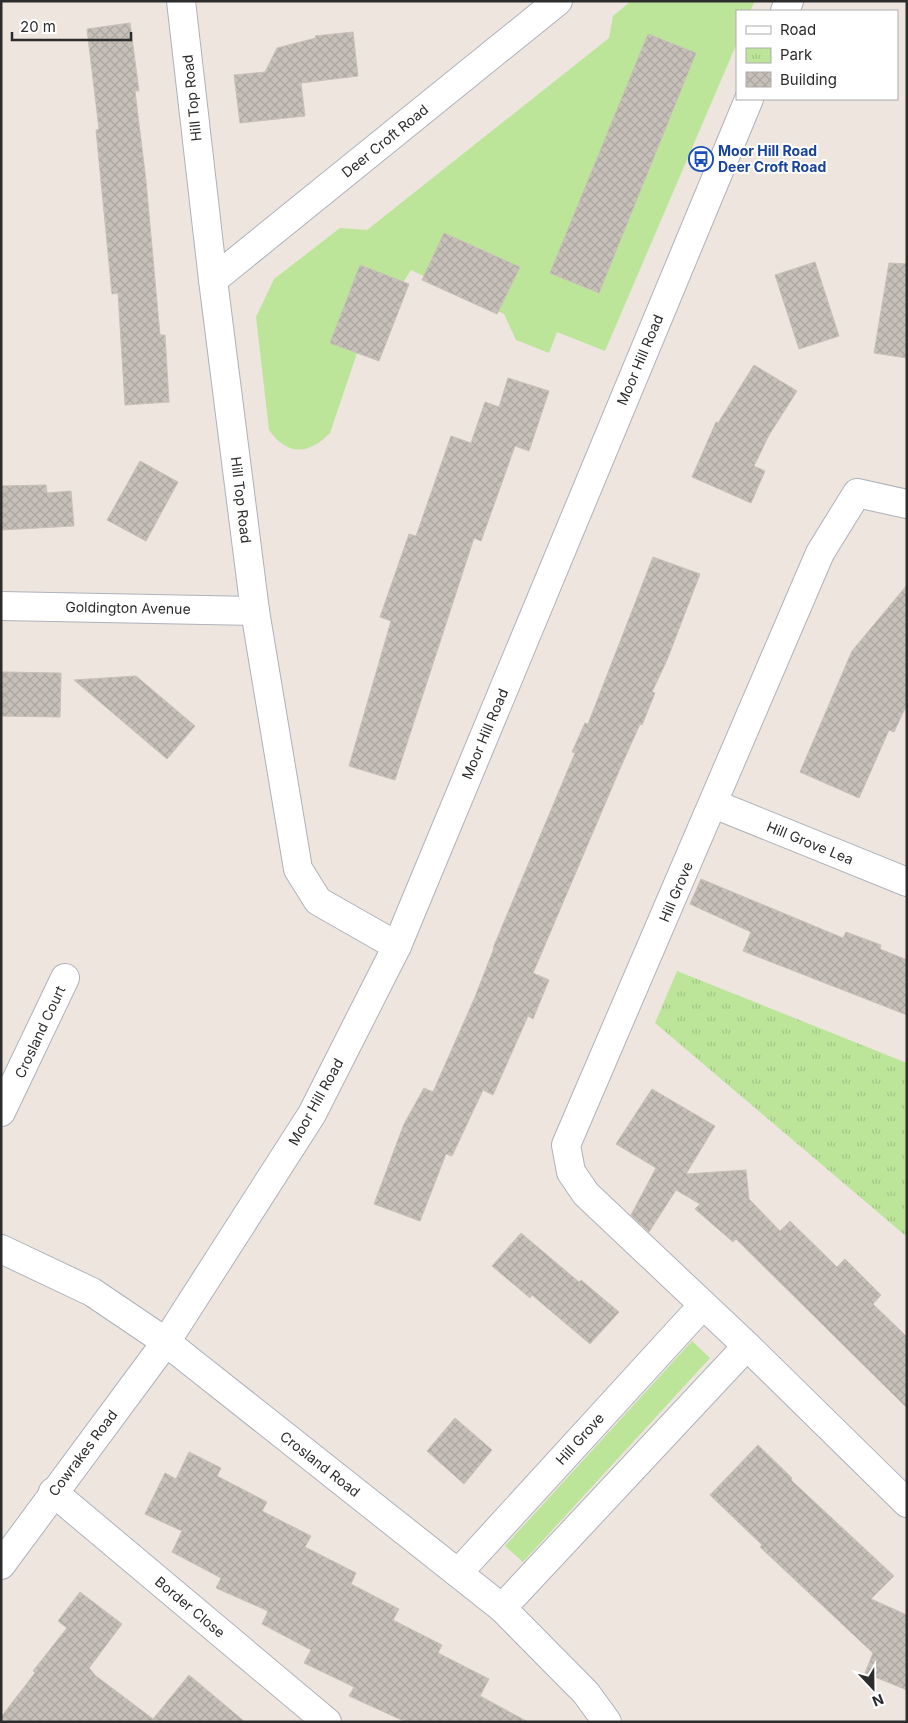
<svg xmlns="http://www.w3.org/2000/svg" width="908" height="1723" viewBox="0 0 908 1723" font-family="Inter,sans-serif">
  <style>
    .grass { fill: #bce59a }
    .park { fill: url(#park-tufts) }
    .building { fill: url(#building-cross-hatch); stroke: #c9c0b7 }
    .lines { fill: none; stroke-linecap: round; stroke-linejoin: round }
    .minor-casing { stroke: #aeb2bc; stroke-width: 30 }
    .minor { stroke: #fff; stroke-width: 28 }
    .labels { text-anchor: middle; stroke-width: 4; stroke-linejoin: round; paint-order: stroke }
    .street-label { font-size: 14px; fill: #2c2c2c; stroke: #fff }
    .transit-label { font-size: 14px; font-weight: bold; fill: #164399; stroke: #fff; text-anchor: start }
  </style>
  <defs>
    <pattern id="park-tufts" width="24" height="20" patternUnits="userSpaceOnUse" patternTransform="scale(1.25)"><rect width="24" height="20" fill="#bce59a"/><path d="M3 7l-1-3M5 7V3M7 7l1-3M15 17l-1-3M17 17v-4M19 17l1-3" fill="none" stroke="#a2c585"/></pattern>
    <pattern id="building-cross-hatch" width="8" height="8" patternUnits="userSpaceOnUse" patternTransform="scale(1.25)"><rect width="8" height="8" fill="#c6c0b9"/><path d="M0 0l8 8M0 8l8-8" fill="none" stroke="#aaa59f"/></pattern>
  </defs>
  <rect width="100%" height="100%" fill="#ede5de"/>
  <g class="grass">
    <path d="M631,1h124l-5,10h-13v32l-132,308 -48,-19 -8,21 -33,-13 -12,-26 -93,-44 -54,83 -27,80c-21,22 -43,23 -61,-3l-13,-113 18,-38 66,-51 27,2 242,-192 4,-22z"/>
    <polygon points="692,1341 710,1358 523,1562 505,1546"/>
  </g>
  <polygon class="park" points="677,971 907,1063 907,1237 655,1023"/>
  <g class="building">
    <polygon points="130,23 139,91 135,91 146,181 160,335 165,335 169,402 125,405 118,293 112,294 96,130 99,129 87,29"/>
    <polygon points="353,32 358,76 301,83 305,116 240,123 234,75 265,72 277,48 316,38 315,36"/>
    <polygon points="648,34 696,53 599,293 550,273"/>
    <polygon points="444,233 520,267 497,314 422,280"/>
    <polygon points="815,262 839,336 799,349 775,275"/>
    <polygon points="889,263 907,264 907,358 874,353"/>
    <polygon points="360,265 409,284 379,361 330,343"/>
    <polygon points="754,365 797,391 769,435 754,466 765,471 751,503 692,477 716,422 718,423"/>
    <polygon points="508,378 549,391 529,451 515,446 481,541 474,538 395,780 349,766 391,621 380,617 409,534 416,536 451,436 471,443 485,402 499,407"/>
    <polygon points="140,461 178,482 146,541 107,520"/>
    <polygon points="46,485 47,493 71,491 74,526 1,530 1,486"/>
    <polygon points="653,557 700,574 667,660 652,692 655,693 642,725 640,724 619,771 533,973 549,980 533,1019 528,1016 493,1095 483,1090 452,1156 446,1154 420,1221 374,1204 404,1124 424,1088 433,1092 475,997 494,948 493,948 575,753 572,752 585,723 588,724"/>
    <polygon points="907,585 907,704 894,732 889,730 859,798 800,772 852,651"/>
    <polygon points="1,672 61,673 60,717 1,716"/>
    <polygon points="136,676 195,726 167,759 74,680"/>
    <polygon points="701,879 843,938 846,932 881,945 880,949 907,960 907,1015 743,951 751,932 690,904"/>
    <polygon points="652,1089 715,1126 686,1174 746,1170 749,1199 780,1231 790,1221 837,1267 845,1259 881,1295 873,1304 907,1337 907,1408 736,1239 733,1242 695,1209 700,1204 676,1190 649,1232 631,1215 656,1168 616,1144"/>
    <polygon points="521,1233 579,1282 581,1280 619,1312 590,1344 532,1295 530,1298 492,1266"/>
    <polygon points="455,1418 492,1450 464,1484 427,1451"/>
    <polygon points="758,1445 792,1478 791,1480 894,1576 871,1599 907,1615 907,1690 865,1673 873,1653 760,1547 762,1545 710,1495"/>
    <polygon points="189,1452 221,1468 217,1476 267,1502 262,1511 311,1536 305,1547 356,1573 351,1584 399,1609 393,1620 442,1645 438,1653 489,1679 480,1696 528,1722 406,1722 349,1696 354,1687 304,1663 311,1650 262,1624 268,1611 216,1588 221,1578 172,1552 182,1531 145,1514 165,1473 176,1479"/>
    <polygon points="80,1592 122,1624 89,1668 96,1676 153,1719 189,1675 245,1722 1,1722 1,1717 35,1673 33,1671 67,1628 58,1621"/>
  </g>
  <g class="lines">
    <defs>
      <g id="minor">
        <polyline points="181,1 213,280 255,611 298,869 318,901 397,946"/>
        <polyline points="785,11 789,1"/>
        <polyline points="213,280 558,1"/>
        <polyline points="907,504 857,493 820,553 566,1145 571,1172 586,1194 747,1346 907,1503"/>
        <polyline points="1,606 255,611"/>
        <polyline points="714,804 907,882"/>
        <polyline points="1,1112 65,978"/>
        <polyline points="1,1249 92,1292 166,1342 502,1608 586,1693 607,1722"/>
        <polyline points="53,1492 327,1722"/>
        <polyline points="1,1565 166,1342 312,1114 397,946 749,99"/>
        <polyline points="458,1573 703,1305"/>
        <polyline points="502,1608 747,1346"/>
      </g>
    </defs>
    <use href="#minor" class="minor-casing"/>
    <use href="#minor" class="minor"/>
  </g>
  <defs>
    <symbol id="bus-ring" viewBox="-11 -11 22 22"><circle r="9.5" fill="#fff" stroke="#1a4fb4" stroke-width="1.5"/><path d="M-5-6H5V4H4V6H2V4H-2V6H-4V4H-5ZM-3.5-4V0h7V-4ZM-3.5 1.2v1.5H-2V1.2ZM2 1.2v1.5H3.5V1.2Z" fill="#1a4fb4"/></symbol>
  </defs>
  <g fill-rule="evenodd">
    <use href="#bus-ring" x="687" y="145" width="28" height="28"/>
  </g>
  <g class="labels">
    <g class="street-label">
      <text transform="translate(192 98) rotate(-96)" y="5">Hill Top Road</text>
      <text transform="translate(385 141) rotate(-39)" y="5">Deer Croft Road</text>
      <text transform="translate(640 360) rotate(-67)" y="5">Moor Hill Road</text>
      <text transform="translate(241 500) rotate(83)" y="5">Hill Top Road</text>
      <text transform="translate(128 608) rotate(1)" y="5">Goldington Avenue</text>
      <text transform="translate(485 734) rotate(-67)" y="5">Moor Hill Road</text>
      <text transform="translate(810 843) rotate(22)" y="5">Hill Grove Lea</text>
      <text transform="translate(676 892) rotate(-67)" y="5">Hill Grove</text>
      <text transform="translate(40 1032) rotate(-65)" y="5">Crosland Court</text>
      <text transform="translate(316 1102) rotate(-61)" y="5">Moor Hill Road</text>
      <text transform="translate(580 1439) rotate(-48)" y="5">Hill Grove</text>
      <text transform="translate(83 1453) rotate(-53)" y="5">Cowrakes Road</text>
      <text transform="translate(320 1464) rotate(38)" y="5">Crosland Road</text>
      <text transform="translate(190 1607) rotate(40)" y="5">Border Close</text>
    </g>
    <g class="transit-label">
      <text x="718" y="156">Moor Hill Road<tspan x="718" dy="16">Deer Croft Road</tspan></text>
    </g>
  </g>
  <rect width="908" height="1723" fill="none" stroke="#2c2c2c" stroke-width="5"/>
  <rect x="736" y="10" width="162" height="90" fill="#ffffff" stroke="#ababab"/>
  <rect x="746" y="26" width="25" height="8" fill="#ffffff" stroke="#ababab"/>
  <text x="780" y="35" font-size="15" fill="#2c2c2c">Road</text>
  <rect x="746" y="48" width="25" height="15" fill="url(#park-tufts)" stroke="#ababab"/>
  <text x="780" y="60" font-size="15" fill="#2c2c2c">Park</text>
  <rect x="746" y="72" width="25" height="15" fill="url(#building-cross-hatch)" stroke="#ababab"/>
  <text x="780" y="85" font-size="15" fill="#2c2c2c">Building</text>
  <g transform="translate(873 1688) rotate(158)" stroke="#ffffff" stroke-width="4" paint-order="stroke">
  <path d="M0-4L9 19L0 12L-9 19Z" fill="#2c2c2c"/>
  <text y="-8" font-size="14" font-weight="bold" text-anchor="middle" fill="#2c2c2c">N</text>
  </g>
  <path d="M12 32v8h119v-8" fill="none" stroke="#2c2c2c" stroke-width="2.5"/>
  <text x="20" y="32" font-size="15" fill="#2c2c2c" stroke="#ffffff" stroke-width="4" paint-order="stroke">20 m</text>
</svg>
